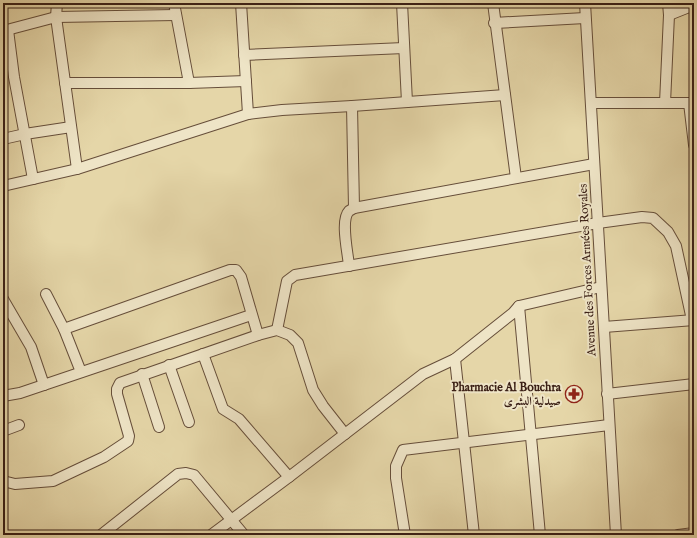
<svg xmlns="http://www.w3.org/2000/svg" width="697" height="538" viewBox="0 0 697 538" font-family="'IM FELL English',Amiri,serif">
  <style>
    .lines { fill: none; stroke-linecap: round; stroke-linejoin: round }
    .street-casing { stroke: #664e3a; stroke-width: 12 }
    .street { stroke: #eee4c6; stroke-width: 10 }
    .labels { text-anchor: middle; stroke-width: 4; stroke-linejoin: round; paint-order: stroke }
    .street-label { font-size: 12px; fill: #3b2016; stroke: #eee4c6 }
    .poi-label { font-size: 12px; font-weight: bold; fill: #3b2016; stroke: #eee4c6; text-anchor: end }
  </style>
  <rect width="100%" height="100%" fill="#e5d6a8"/>
  <filter id="stains"><feTurbulence type="fractalNoise" baseFrequency=".005" numOctaves="4"/><feColorMatrix values="0 0 0 0 .2 0 0 0 0 .09 0 0 0 0 .02 0 0 0 .5 -.17"/></filter>
  <radialGradient id="worn" r=".72"><stop offset=".6" stop-color="#630" stop-opacity="0"/><stop offset="1" stop-color="#630" stop-opacity=".3"/></radialGradient>
  <g class="lines">
    <defs>
      <g id="street">
        <polyline points="57,3 56,17 77,169"/>
        <polyline points="174,3 189,83"/>
        <polyline points="241,3 248,114"/>
        <polyline points="402,3 407,102"/>
        <polyline points="493,3 516,178"/>
        <polyline points="585,3 616,535"/>
        <polyline points="669,15 694,5"/>
        <polyline points="494,23 585,18"/>
        <polyline points="8,30 14,77 33,179"/>
        <polyline points="3,31 56,17 176,15"/>
        <polyline points="244,55 404,48"/>
        <polyline points="65,83 189,83 246,81"/>
        <polyline points="591,103 694,103"/>
        <polyline points="665,103 669,15 668,3"/>
        <polyline points="689,103 694,145"/>
        <polyline points="352,106 354,208"/>
        <polyline points="3,139 25,134 71,127"/>
        <polyline points="3,186 77,169 248,114 282,110 352,106 505,95"/>
        <path d="M349,266c-1,-13 -9,-46 0,-55 0,0 5,-3 5,-3l240,-44"/>
        <polyline points="46,294 64,329 81,372"/>
        <polyline points="3,299 31,347 44,385"/>
        <polyline points="519,306 540,535"/>
        <polyline points="604,327 694,320"/>
        <polyline points="64,329 230,270 236,270 241,277 258,335"/>
        <polyline points="277,330 287,281 295,275 598,223 642,217 653,218 668,232 676,246 692,320"/>
        <polyline points="203,354 223,409 239,419 289,477"/>
        <polyline points="455,359 474,535"/>
        <polyline points="169,365 189,422"/>
        <polyline points="142,374 159,427"/>
        <polyline points="607,394 694,384"/>
        <polyline points="3,396 20,393 251,315"/>
        <polyline points="3,431 19,425"/>
        <polyline points="3,481 15,484 53,481 104,457 128,441 129,436 117,394 117,389 120,383 258,335 277,330 290,335 298,343 313,390 323,406 345,434"/>
        <polyline points="101,535 178,474 186,473 194,475 244,535"/>
        <polyline points="211,535 289,477 423,374 455,359 513,313 519,306 601,287"/>
        <polyline points="405,535 396,478 396,466 403,450 609,425"/>
        <polyline points="678,535 694,533"/>
      </g>
    </defs>
    <use href="#street" class="street-casing"/>
    <use href="#street" class="street"/>
  </g>
  <defs>
    <symbol id="pharmacy-ring" viewBox="-11 -11 22 22"><circle r="9.5" fill="#eee4c6" stroke="#8f2418" stroke-width="1.5"/><path d="M-2-6h4v4h4v4h-4v4h-4v-4h-4v-4h4Z" fill="#8f2418"/></symbol>
  </defs>
  <g fill-rule="evenodd">
    <use href="#pharmacy-ring" x="564" y="384" width="20" height="20"/>
  </g>
  <g class="labels">
    <g class="street-label">
      <text transform="translate(587 270) rotate(-93)" y="4">Avenue des Forces Armées Royales</text>
    </g>
    <g class="poi-label">
      <text x="561" y="391">Pharmacie Al Bouchra<tspan x="561" dy="14">صيدلية البشرى</tspan></text>
    </g>
  </g>
  <rect width="697" height="538" fill="none" stroke="#e5d6a8" stroke-width="16"/>
  <rect x="4" y="4" width="689" height="530" fill="none" stroke="#3b2016" stroke-width="2"/>
  <rect x="8" y="8" width="681" height="522" fill="none" stroke="#3b2016"/>
  <rect width="100%" height="100%" filter="url(#stains)"/>
  <rect width="100%" height="100%" fill="url(#worn)"/>
</svg>
